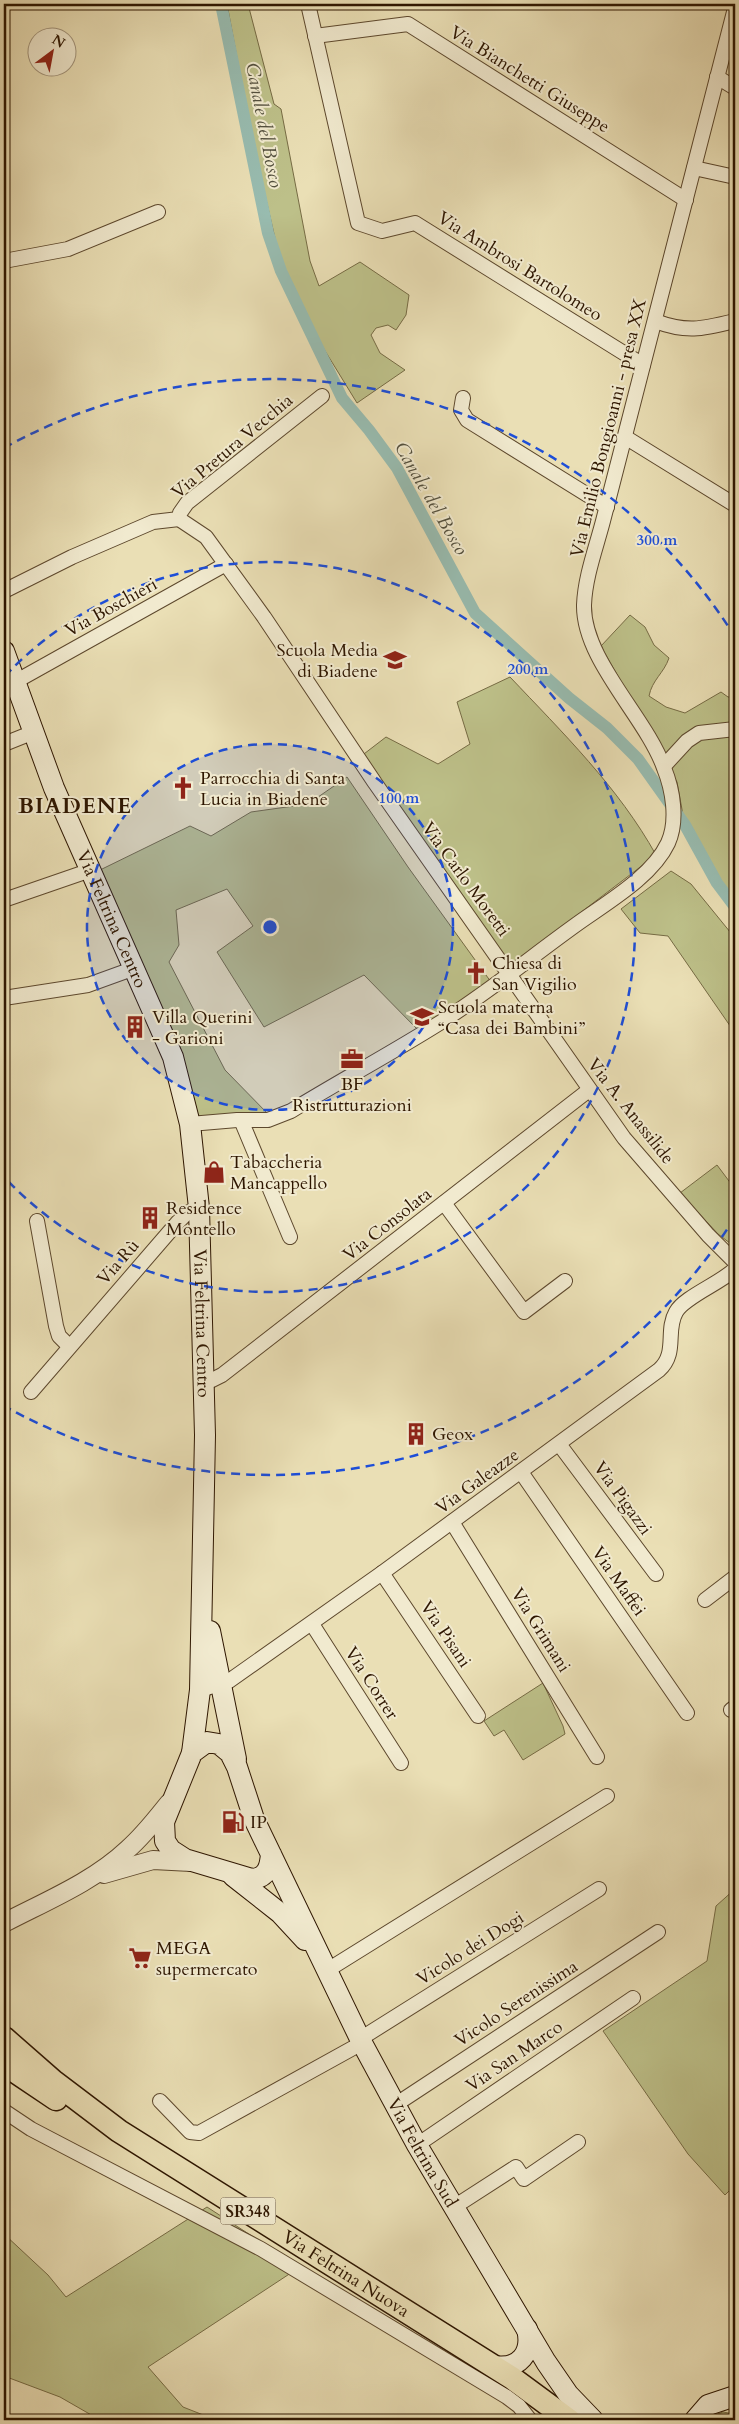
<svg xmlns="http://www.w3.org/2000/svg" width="739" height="2424" viewBox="0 0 739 2424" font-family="Cardo,serif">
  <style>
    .green { fill: #bdc089; stroke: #766b44 }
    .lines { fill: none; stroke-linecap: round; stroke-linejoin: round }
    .canal { stroke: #98bcb0; stroke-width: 12 }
    .minor-casing { stroke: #5d482d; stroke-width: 16 }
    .tertiary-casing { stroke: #5d482d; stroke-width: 20 }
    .secondary-casing { stroke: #2e1600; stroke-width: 22 }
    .primary-casing { stroke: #2e1600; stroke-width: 25 }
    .minor { stroke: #f1eacf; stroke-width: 14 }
    .tertiary { stroke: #f1eacf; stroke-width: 18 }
    .secondary { stroke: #f1eacf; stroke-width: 20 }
    .primary { stroke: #eadfb5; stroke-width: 22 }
    .ring { fill: none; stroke: #1d4ed8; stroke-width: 2.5; stroke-dasharray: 9 6 }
    .labels { text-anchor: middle; stroke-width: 4; stroke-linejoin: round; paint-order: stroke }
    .shield { fill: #f1eacf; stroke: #68563e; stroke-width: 1 }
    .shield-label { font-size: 16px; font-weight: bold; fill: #2e1600 }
    .street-label { font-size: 18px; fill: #2e1600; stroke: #f1eacf }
    .poi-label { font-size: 18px; fill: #2e1600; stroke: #f1eacf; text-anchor: start }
    .water-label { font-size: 19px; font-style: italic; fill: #53503e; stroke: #f1eacf }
    .district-label { font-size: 22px; font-weight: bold; letter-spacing: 1px; fill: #2e1600; stroke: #f1eacf }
    .centre { fill: #1d4ed8; stroke: #f1eacf; stroke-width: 2.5 }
    .ring-label { font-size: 15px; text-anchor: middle; font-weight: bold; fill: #1d4ed8; stroke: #f1eacf; stroke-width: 4; stroke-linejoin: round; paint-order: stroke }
  </style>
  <rect width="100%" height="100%" fill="#eadfb5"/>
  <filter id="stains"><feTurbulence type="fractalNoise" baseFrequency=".004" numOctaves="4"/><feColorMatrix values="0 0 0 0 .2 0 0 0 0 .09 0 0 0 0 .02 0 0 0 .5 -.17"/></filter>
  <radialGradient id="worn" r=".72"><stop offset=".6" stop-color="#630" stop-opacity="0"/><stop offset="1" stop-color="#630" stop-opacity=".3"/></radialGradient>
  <g class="green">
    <polygon points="227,4 248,4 274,104 281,109 310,261 319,286 360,262 409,295 406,315 396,330 388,325 376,328 371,335 380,353 405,370 357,403 311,328 281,264 252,139"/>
    <path d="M630,615l15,12 9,18 15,13c-5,15 -17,22 -20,38l17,11 19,6 36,-21 7,5h7v212l-21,-28 -4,-19 -27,-47 -6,-33 -76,-136z"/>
    <path d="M510,677c52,55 109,111 146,178l-148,113 -148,-211 26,-20 52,27 32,-20 -13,-42z"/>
    <polygon points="347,777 408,867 491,982 417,1029 364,975 264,1027 217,952 253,926 227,889 176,910 179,945 169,962 225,1070 269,1115 193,1116 98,871 190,826 211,836 251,812 308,804"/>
    <polygon points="671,871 691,884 735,938 735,1033 668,936 640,933 621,909"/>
    <polygon points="717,1165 732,1185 735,1183 735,1247 718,1234 680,1193"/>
    <polygon points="543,1683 563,1726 565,1734 523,1760 504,1730 494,1736 484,1721"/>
    <polygon points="735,1889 735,2185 725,2195 688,2154 603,2031 707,1961 716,1906"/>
    <polygon points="207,2207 300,2267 148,2367 183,2407 216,2420 100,2420 60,2397 4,2376 4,2234 48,2275 66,2297"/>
    <polygon points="723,2412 734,2414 735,2420 710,2420 715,2415"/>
  </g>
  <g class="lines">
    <polyline class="canal" points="221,4 268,233 281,271 342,398 369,430 397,468 475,613 569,698 607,728 638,759 685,825 717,883 735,907"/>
    <defs>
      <g id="minor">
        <polyline points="308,4 358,223 382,231 415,223 643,365"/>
        <polyline points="315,36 408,24 686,200"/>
        <polyline points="717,77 735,88"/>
        <polyline points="694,168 735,177"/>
        <polyline points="4,261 68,249 158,212"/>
        <path d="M655,321c32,12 47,8 80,0"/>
        <polyline points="463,398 461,410 467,420 607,507"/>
        <polyline points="625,437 735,505"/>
        <polyline points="179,519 206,537 264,617 375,783 624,1138 708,1235 735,1262"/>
        <polyline points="179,519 180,513 187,503 322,396"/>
        <polyline points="4,591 72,557 153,522 179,519"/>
        <polyline points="4,688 226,564"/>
        <polyline points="4,744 34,732"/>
        <polyline points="664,766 687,741 699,733 735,729"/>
        <polyline points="4,900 91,870"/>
        <polyline points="4,998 88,985 135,968"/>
        <polyline points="241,1120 290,1237"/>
        <path d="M190,1124l47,-4h31l23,-9c49,-30 99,-57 147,-87 48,-30 93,-67 139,-100 29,-21 75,-47 91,-81 10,-22 5,-53 -4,-75 -18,-51 -81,-108 -80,-163 1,-28 12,-57 19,-84l132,-513"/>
        <polyline points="444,1203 524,1312 565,1281"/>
        <polyline points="37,1221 56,1326 59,1336 69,1346"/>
        <polyline points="204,1381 212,1380 222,1375 589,1090"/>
        <polyline points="31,1392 177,1223 187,1213 199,1208"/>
        <polyline points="559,1444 656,1574"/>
        <polyline points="521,1472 687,1713"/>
        <polyline points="452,1522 597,1757"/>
        <polyline points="382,1573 478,1716"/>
        <polyline points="705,1600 735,1577"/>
        <polyline points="312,1624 401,1763"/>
        <path d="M200,1690l29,-9 153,-108 277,-203c19,-17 6,-39 17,-58 8,-15 45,-29 59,-43"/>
        <polyline points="731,1710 735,1707"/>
        <polyline points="326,1971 607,1796"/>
        <polyline points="360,2039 599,1889"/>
        <polyline points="160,2101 190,2132 199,2133 362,2043"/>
        <polyline points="395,2105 658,1932"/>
        <polyline points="4,2111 31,2129 261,2249 507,2397 519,2406 530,2420"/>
        <polyline points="417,2145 633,1998"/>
        <polyline points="454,2207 516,2167 524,2179 578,2142"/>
      </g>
      <g id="tertiary">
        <polyline points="104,1874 153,1860 191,1862"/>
        <path d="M4,1923c42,-22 89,-41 124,-74 16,-14 28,-30 41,-46"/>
      </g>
      <g id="secondary">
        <path id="s1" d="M4,651l50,137 119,269 17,67 9,84 6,227 -5,255 -8,63"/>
        <polyline points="210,1631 236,1759"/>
        <path id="s2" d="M271,1854c-1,13 -4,24 -19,25l-67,-20 -14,-9 -6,-9 -1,-19 28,-69 15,-11 12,2 11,9 7,14 17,52 108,224 55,102 129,217 22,32 25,26"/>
        <polyline points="233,1876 280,1913 305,1940"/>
        <path d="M494,2366c25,4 39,-13 33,-37"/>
        <polyline points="695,2420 708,2405 735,2396"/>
      </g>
      <g id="primary">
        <path id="s3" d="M4,2038l49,43 66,50 393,247 57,42"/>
        <polyline points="4,2064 56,2099"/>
      </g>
    </defs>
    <use href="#minor" class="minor-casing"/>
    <use href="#tertiary" class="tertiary-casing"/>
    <use href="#secondary" class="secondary-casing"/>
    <use href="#primary" class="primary-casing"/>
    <use href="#minor" class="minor"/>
    <use href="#tertiary" class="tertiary"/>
    <use href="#secondary" class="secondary"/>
    <use href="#primary" class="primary"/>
  </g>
  <circle cx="270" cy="927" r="183" fill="#1d4ed8" fill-opacity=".12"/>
  <g class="ring">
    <circle cx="270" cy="927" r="183"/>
    <path d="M5 676A365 365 0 1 1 5 1178"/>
    <path d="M735 1217A548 548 0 0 1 4 1406M4 448A548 548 0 0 1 735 637"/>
  </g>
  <defs>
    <symbol id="school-bare" viewBox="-9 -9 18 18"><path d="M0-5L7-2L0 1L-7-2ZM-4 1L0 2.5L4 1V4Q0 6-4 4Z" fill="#8f2418" stroke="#f1eacf" stroke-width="2.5" paint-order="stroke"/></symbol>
    <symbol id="church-bare" viewBox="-9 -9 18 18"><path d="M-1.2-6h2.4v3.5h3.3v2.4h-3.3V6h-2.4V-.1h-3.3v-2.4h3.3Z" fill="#8f2418" stroke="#f1eacf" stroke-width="2.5" paint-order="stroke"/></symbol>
    <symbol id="building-bare" viewBox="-9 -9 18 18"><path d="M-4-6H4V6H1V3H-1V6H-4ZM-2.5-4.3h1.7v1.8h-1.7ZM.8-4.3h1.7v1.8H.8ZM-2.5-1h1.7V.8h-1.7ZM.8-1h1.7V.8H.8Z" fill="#8f2418" stroke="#f1eacf" stroke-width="2.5" paint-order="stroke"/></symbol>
    <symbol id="office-bare" viewBox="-9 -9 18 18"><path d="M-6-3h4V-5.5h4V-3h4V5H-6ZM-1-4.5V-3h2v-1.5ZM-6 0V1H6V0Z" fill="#8f2418" stroke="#f1eacf" stroke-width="2.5" paint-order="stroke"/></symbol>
    <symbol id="shop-bare" viewBox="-9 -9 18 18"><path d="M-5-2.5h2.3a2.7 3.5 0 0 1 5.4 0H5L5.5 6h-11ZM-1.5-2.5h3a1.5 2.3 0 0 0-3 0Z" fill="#8f2418" stroke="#f1eacf" stroke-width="2.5" paint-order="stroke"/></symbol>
    <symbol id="fuel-bare" viewBox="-9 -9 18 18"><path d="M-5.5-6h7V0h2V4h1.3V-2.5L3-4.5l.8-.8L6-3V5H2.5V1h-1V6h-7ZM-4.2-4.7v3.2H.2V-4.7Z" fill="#8f2418" stroke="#f1eacf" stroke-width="2.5" paint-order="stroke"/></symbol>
    <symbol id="supermarket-bare" viewBox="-9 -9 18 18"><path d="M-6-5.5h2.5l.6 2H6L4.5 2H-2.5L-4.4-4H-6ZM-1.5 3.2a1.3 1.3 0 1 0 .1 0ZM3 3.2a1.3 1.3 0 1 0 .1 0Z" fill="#8f2418" stroke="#f1eacf" stroke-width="2.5" paint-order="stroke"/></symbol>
  </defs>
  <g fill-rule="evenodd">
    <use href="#school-bare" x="379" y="644" width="32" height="32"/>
    <use href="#church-bare" x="167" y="772" width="32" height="32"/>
    <use href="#church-bare" x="460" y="957" width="32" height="32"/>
    <use href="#school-bare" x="406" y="1001" width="32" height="32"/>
    <use href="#building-bare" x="119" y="1011" width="32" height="32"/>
    <use href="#office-bare" x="336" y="1043" width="32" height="32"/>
    <use href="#shop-bare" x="198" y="1156" width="32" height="32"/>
    <use href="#building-bare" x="134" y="1202" width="32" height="32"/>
    <use href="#building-bare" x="400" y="1418" width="32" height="32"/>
    <use href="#fuel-bare" x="217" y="1806" width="32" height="32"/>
    <use href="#supermarket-bare" x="124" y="1942" width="32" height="32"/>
  </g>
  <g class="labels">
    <rect class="shield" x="220.5" y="2197.5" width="55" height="27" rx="4"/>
    <g class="shield-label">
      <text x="248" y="2217">SR348</text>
    </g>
    <g class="street-label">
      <text transform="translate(530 79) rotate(32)" y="6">Via Bianchetti Giuseppe</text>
      <text transform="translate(520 266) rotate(32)" y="6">Via Ambrosi Bartolomeo</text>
      <text transform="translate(608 428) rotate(-76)" y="6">Via Emilio Bongioanni - presa XX</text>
      <text transform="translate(232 446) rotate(-40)" y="6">Via Pretura Vecchia</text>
      <text transform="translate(111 607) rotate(-29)" y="6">Via Boschieri</text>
      <text transform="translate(466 879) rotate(54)" y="6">Via Carlo Moretti</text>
      <text dy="6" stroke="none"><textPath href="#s1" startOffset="289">Via Feltrina Centro</textPath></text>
      <text transform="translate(631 1111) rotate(52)" y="6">Via A. Anassilide</text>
      <text transform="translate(387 1224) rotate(-38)" y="6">Via Consolata</text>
      <text transform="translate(118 1262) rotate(-49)" y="6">Via Rù</text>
      <text dy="6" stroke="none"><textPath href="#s1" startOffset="709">Via Feltrina Centro</textPath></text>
      <text transform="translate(477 1481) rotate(-36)" y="6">Via Galeazze</text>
      <text transform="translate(623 1498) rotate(54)" y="6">Via Pigazzi</text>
      <text transform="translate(619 1581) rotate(55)" y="6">Via Maffei</text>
      <text transform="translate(541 1630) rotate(58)" y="6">Via Grimani</text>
      <text transform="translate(446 1634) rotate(56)" y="6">Via Pisani</text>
      <text transform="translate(372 1683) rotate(57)" y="6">Via Correr</text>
      <text transform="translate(470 1948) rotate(-32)" y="6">Vicolo dei Dogi</text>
      <text transform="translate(516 2003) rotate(-33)" y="6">Vicolo Serenissima</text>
      <text transform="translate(514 2056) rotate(-34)" y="6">Via San Marco</text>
      <text dy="6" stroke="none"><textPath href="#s2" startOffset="715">Via Feltrina Sud</textPath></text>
      <text dy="6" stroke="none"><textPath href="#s3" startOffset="416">Via Feltrina Nuova</textPath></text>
    </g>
    <g class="poi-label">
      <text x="378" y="656" text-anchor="end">Scuola Media<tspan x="378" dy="21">di Biadene</tspan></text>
      <text x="200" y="784">Parrocchia di Santa<tspan x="200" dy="21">Lucia in Biadene</tspan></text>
      <text x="492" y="969">Chiesa di<tspan x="492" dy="21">San Vigilio</tspan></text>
      <text x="438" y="1013">Scuola materna<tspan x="438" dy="21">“Casa dei Bambini”</tspan></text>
      <text x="152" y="1023">Villa Querini<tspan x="152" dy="21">- Garioni</tspan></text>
      <text x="352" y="1090" text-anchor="middle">BF<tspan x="352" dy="21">Ristrutturazioni</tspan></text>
      <text x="230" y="1168">Tabaccheria<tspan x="230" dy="21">Mancappello</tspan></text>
      <text x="166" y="1214">Residence<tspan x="166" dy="21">Montello</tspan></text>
      <text x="432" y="1440">Geox</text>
      <text x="250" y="1828">IP</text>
      <text x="156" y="1954">MEGA<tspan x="156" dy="21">supermercato</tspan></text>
    </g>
    <g class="water-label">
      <text transform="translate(265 125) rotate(79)" y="7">Canale del Bosco</text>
      <text transform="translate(432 498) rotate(60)" y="7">Canale del Bosco</text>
    </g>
    <g class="district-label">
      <text x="75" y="813">BIADENE</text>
    </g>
  </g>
  <circle cx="270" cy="927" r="8" class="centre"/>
  <g class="ring-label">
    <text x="657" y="545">300 m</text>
    <text x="528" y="674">200 m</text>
    <text x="399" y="803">100 m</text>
  </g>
  <rect width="739" height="2424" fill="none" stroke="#eadfb5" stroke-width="20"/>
  <rect x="5" y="5" width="729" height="2414" fill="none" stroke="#2e1600" stroke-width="2.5"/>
  <rect x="10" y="10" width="719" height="2404" fill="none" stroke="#2e1600"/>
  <g transform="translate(52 52) rotate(32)"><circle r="24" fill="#f1eacf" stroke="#a3957c"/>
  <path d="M0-4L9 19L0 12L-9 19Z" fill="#8f2418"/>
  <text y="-8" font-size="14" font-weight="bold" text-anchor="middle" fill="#2e1600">N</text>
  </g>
  <rect width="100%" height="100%" filter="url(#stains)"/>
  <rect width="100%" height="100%" fill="url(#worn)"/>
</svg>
